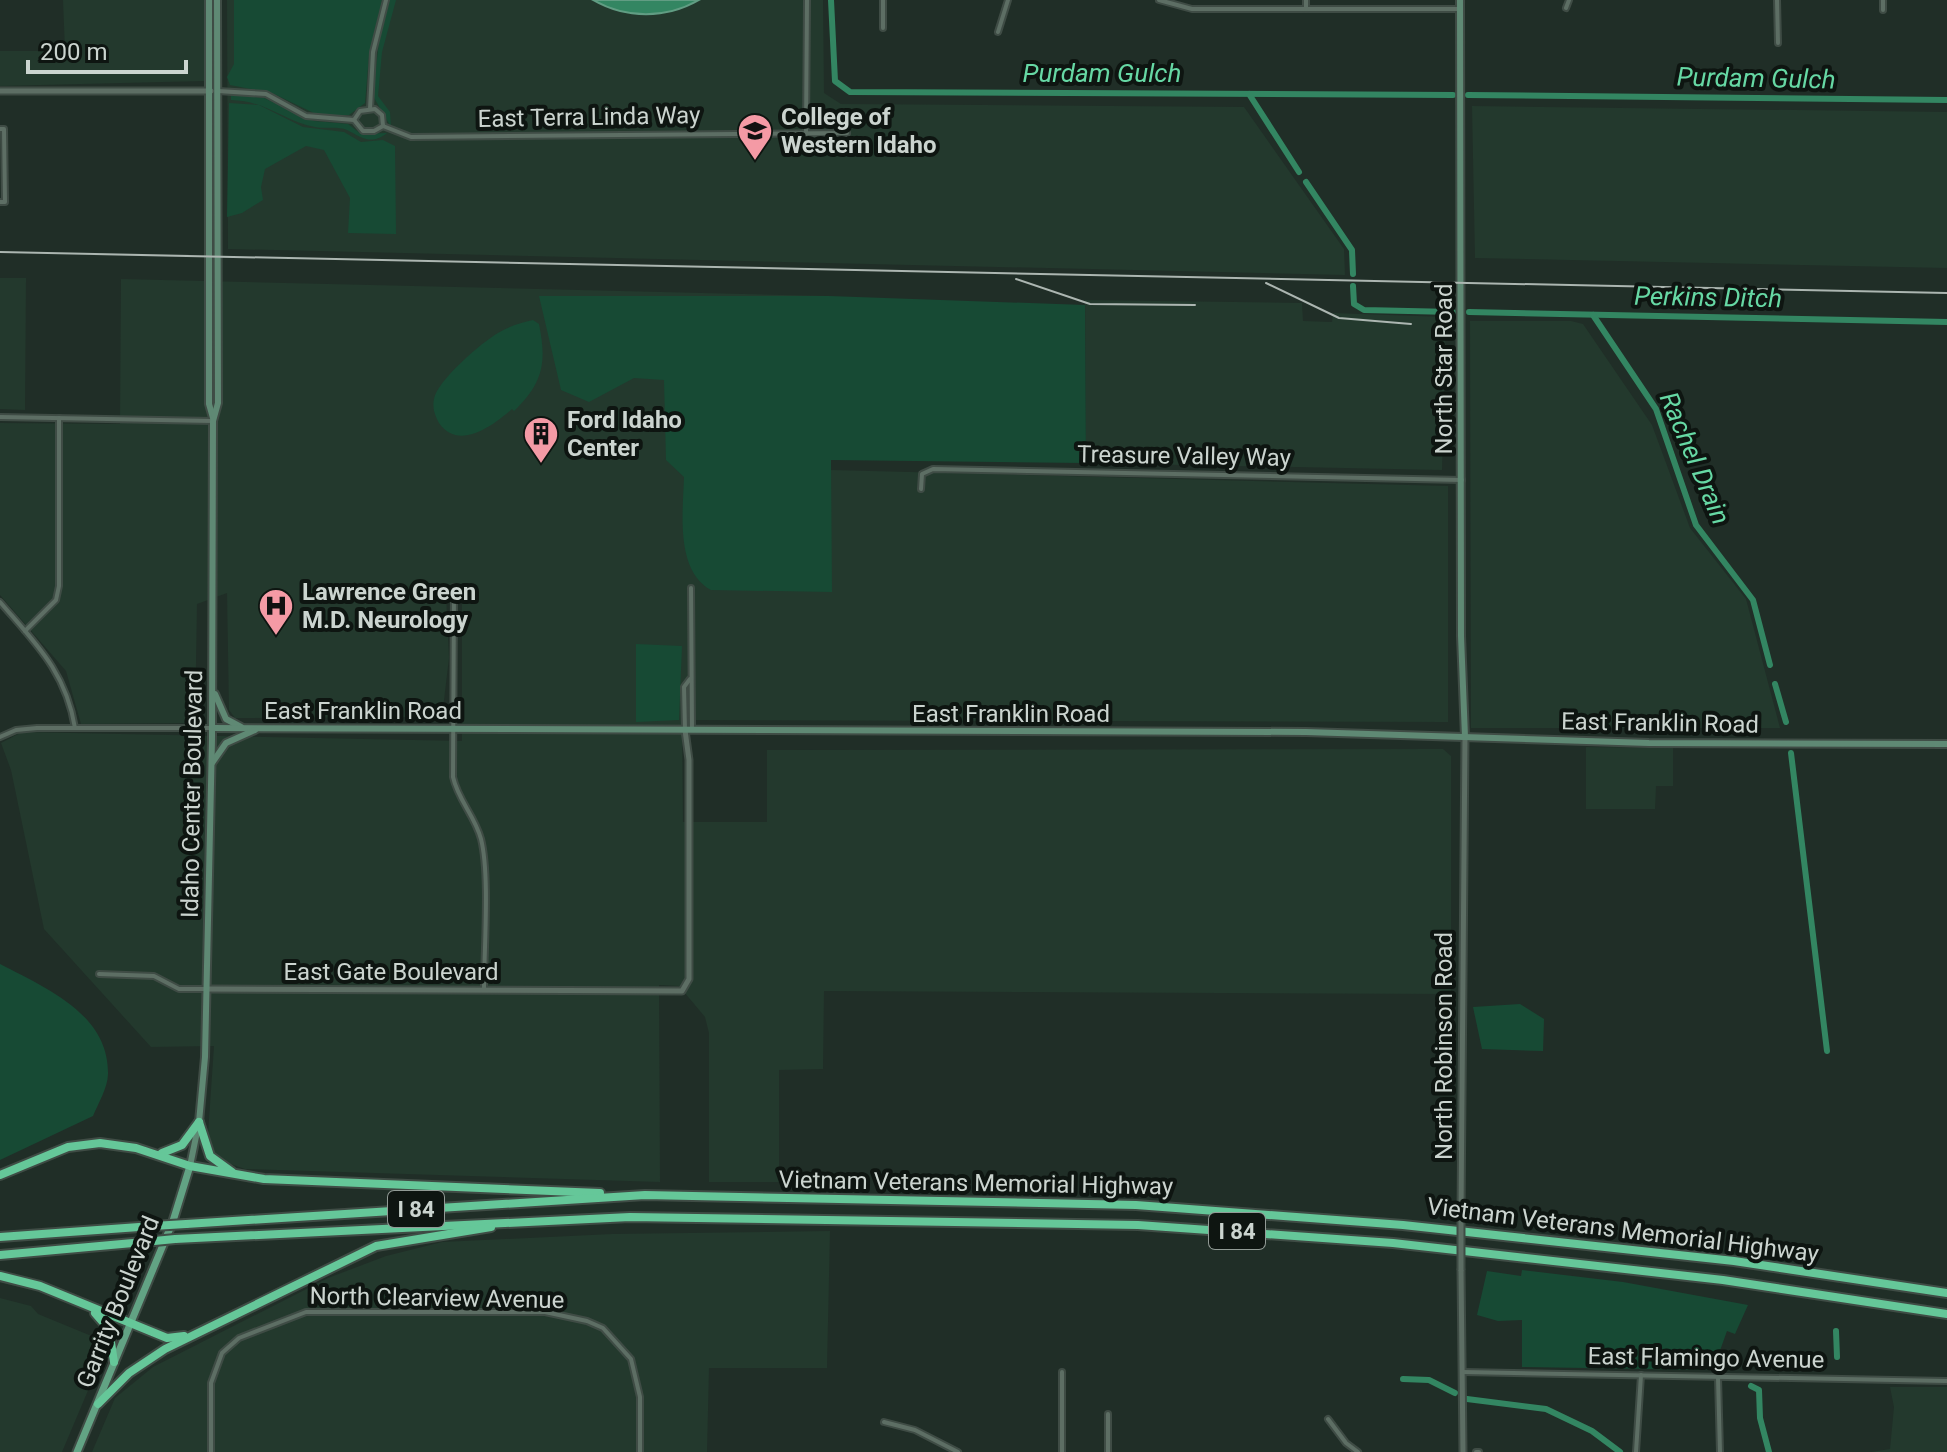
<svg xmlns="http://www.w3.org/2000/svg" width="1947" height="1452" viewBox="0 0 1947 1452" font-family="Roboto,sans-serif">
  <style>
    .built { fill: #23392d }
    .green { fill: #174a34 }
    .water { fill: #338662; stroke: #619d83; stroke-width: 2 }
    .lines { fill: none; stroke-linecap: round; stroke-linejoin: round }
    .canal { stroke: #338662; stroke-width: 6 }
    .minor-casing { stroke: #3f4c45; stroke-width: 8 }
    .tertiary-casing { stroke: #3f4c45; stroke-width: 9 }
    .secondary-casing { stroke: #3f4c45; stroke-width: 10 }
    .primary-casing { stroke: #3f4c45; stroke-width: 11 }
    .motorway-casing { stroke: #3f4c45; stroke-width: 12 }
    .minor { stroke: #5d6e64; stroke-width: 4 }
    .tertiary { stroke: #5d6e64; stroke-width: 5 }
    .secondary { stroke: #5f8974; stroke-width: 6 }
    .primary { stroke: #62a384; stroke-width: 7 }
    .motorway { stroke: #65c799; stroke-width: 8 }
    .rail { stroke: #acb6b1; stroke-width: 2 }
    .tertiary-bridge-casing { stroke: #3f4c45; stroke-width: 9; stroke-linecap: butt }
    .motorway-bridge-casing { stroke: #3f4c45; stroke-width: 12; stroke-linecap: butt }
    .tertiary-bridge { stroke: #5d6e64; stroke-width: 5 }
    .motorway-bridge { stroke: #65c799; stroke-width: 8 }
    .labels { text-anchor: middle; stroke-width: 8; stroke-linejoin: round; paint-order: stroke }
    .shield { fill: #0e1511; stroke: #929b96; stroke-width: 2 }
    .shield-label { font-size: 22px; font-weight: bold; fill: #cbd4cf }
    .street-label { font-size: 24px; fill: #cbd4cf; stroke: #0e1511 }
    .poi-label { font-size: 24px; font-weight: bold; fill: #cbd4cf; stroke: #0e1511; text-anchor: start }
    .water-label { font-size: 26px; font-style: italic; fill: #66d8a4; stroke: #0e1511 }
  </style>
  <rect width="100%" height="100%" fill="#202e27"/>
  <g class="built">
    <polygon points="63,0 205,0 204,81 0,86 0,51 65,51"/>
    <polygon points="227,0 823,0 824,93 841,104 1244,107 1344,249 1345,275 228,249"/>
    <polygon points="1472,106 1947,112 1947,268 1475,258"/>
    <polygon points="0,278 26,278 25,410 0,409"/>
    <polygon points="121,279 829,296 831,470 1448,486 1448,722 682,720 683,822 767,822 767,750 1443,749 1451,756 1451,994 824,991 823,1069 779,1070 779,1182 709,1182 709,1033 705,1017 679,986 659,985 660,1182 245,1169 222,1161 212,1149 208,1134 214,1046 151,1047 44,929 11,770 1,743 22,732 462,741 462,594 446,594 449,658 442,717 235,718 229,710 227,593 197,604 195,723 81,724 66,671 0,595 0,423 120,424"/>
    <polygon points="1085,300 1302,303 1303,321 1332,322 1333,313 1446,317 1442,470 1086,463"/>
    <polygon points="1470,321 1571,321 1583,324 1652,425 1690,528 1746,599 1780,728 1471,728"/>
    <polygon points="1586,747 1673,748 1673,786 1656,786 1655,809 1586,809"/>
    <polygon points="830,1231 827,1368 709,1368 707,1452 92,1452 115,1398 153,1367 328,1278 386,1256 442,1242 612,1234"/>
    <polygon points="0,1298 31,1306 38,1314 94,1337 105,1332 106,1348 62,1452 0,1452"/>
    <polygon points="1890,1387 1947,1387 1947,1452 1871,1452 1890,1449 1894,1407"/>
  </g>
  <g class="green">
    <polygon points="234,0 382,0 369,55 365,103 349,115 318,115 272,93 230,85 227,77 234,64"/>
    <polygon points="390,0 396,0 382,52 378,96 390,112 391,127 373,96 379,41"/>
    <path d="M231,95l33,3 50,23 34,3 13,10 26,-1c-16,13 -26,4 -40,-3 -8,-4 -22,-1 -32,-3 -32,-6 -48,-26 -84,-27z"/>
    <polygon points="229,103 259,105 303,127 344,132 361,142 383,140 395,146 396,234 348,233 350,198 324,150 306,146 265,169 261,187 263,200 242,213 227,217"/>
    <path d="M539,296h290l256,9 1,158 -255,-3 1,132 -121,-2c-36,-20 -28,-78 -27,-113l-18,-17 -2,-80 -30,-2 -45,24 -28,-12z"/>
    <path d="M533,320l6,4c8,39 4,59 -25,87l-2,-2c-17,15 -53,43 -73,14 -4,-7 -7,-15 -5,-24 3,-18 48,-57 64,-66 11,-7 23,-10 35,-13z"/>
    <polygon points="636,644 682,646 679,720 636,722"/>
    <path d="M0,964c46,24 109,50 108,110 0,13 -10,30 -15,42l-93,44z"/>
    <polygon points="1520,1004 1544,1019 1543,1051 1482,1049 1473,1007"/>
    <polygon points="1522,1270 1623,1282 1748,1305 1735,1334 1727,1331 1713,1370 1522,1367 1522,1320 1498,1321 1477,1315 1487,1271 1521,1276"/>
  </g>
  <path class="water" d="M593,0h106c-33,19 -73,19 -106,0z"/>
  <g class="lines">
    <g class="canal">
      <polyline points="831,0 835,81 850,92 1453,95"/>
      <polyline points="1249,94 1299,172"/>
      <polyline points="1468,95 1947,100"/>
      <polyline points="1306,182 1352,250 1353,274"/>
      <polyline points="1353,286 1354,304 1364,310 1453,312"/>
      <polyline points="1469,312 1947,322"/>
      <polyline points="1593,315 1656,409 1696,525 1753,600 1770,665"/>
      <polyline points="1775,684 1786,722"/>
      <polyline points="1791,753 1827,1051"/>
      <polyline points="1836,1331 1837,1357"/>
      <polyline points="1403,1379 1429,1380 1455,1393"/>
      <polyline points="1751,1386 1759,1390 1760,1418 1769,1452"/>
      <polyline points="1467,1399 1546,1409 1592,1431 1620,1452"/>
    </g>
    <defs>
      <g id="minor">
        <polyline points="1159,0 1192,9 1460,9"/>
        <polyline points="1777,0 1778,43"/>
        <polyline points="1566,8 1569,0"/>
        <polyline points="1306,9 1306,0"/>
        <polyline points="1883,10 1883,0"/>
        <polyline points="883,28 883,0"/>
        <polyline points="998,32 1008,0"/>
        <polyline points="218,91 266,94 306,116 354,120"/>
        <polyline points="370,109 373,52 386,0"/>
        <polyline points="354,120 360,111 375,109 382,115 383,126"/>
        <polyline points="354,120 363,131 374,131 383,126"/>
        <polyline points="383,126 411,137 847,133"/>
        <polyline points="0,129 4,129 5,202 0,202"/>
        <polyline points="806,134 807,0"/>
        <polyline points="0,417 213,421"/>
        <polyline points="921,489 922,474 933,469 1462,480"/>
        <path d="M454,587l-1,190c5,23 22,39 28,62 9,36 3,110 3,151"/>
        <polyline points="691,588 692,729"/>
        <path d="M0,602c36,42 66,70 75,126"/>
        <polyline points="25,631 56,600 59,586 59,418"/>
        <polyline points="685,730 684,687 690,679"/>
        <polyline points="0,737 16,730 37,728 212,728"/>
        <polyline points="99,974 154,976 179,989 206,989"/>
        <polyline points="1463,1372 1947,1381"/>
        <polyline points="1718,1377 1720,1452"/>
        <polyline points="1108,1414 1108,1452"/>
        <polyline points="1328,1419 1346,1443 1358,1452"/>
        <polyline points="884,1422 915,1430 958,1452"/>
        <polyline points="211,1452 211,1383 222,1353 239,1338 306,1312 545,1312 587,1321 603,1328 631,1359 640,1397 640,1452"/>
        <polyline points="1062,1452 1062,1372"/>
        <polyline points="1476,1452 1479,1452"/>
        <polyline points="1636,1452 1641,1375"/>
      </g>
      <g id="tertiary">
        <polyline points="0,91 211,91"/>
        <polyline points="206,989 682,991 689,979 689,760 685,730"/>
        <polyline points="1461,1213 1465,737"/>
        <polyline points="1461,1270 1463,1452"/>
      </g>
      <g id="secondary">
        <polyline points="209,0 209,404 213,418"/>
        <polyline points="1460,0 1461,636 1465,737"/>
        <polyline points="215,694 226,719 241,727"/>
        <polyline points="212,728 1306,732 1649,743 1947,744"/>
        <polyline points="212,763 226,743 255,730"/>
        <polyline points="190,1166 199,1122 205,1057 212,739 213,421 218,403 217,0"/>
      </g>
      <polyline id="primary" points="77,1452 173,1221 190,1166"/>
      <g id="motorway">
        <polyline points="199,1122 210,1156 232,1172"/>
        <polyline points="162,1153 182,1145 199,1122"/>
        <polyline points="0,1175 68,1147 100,1143 136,1148 190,1166 264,1179 600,1193"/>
        <polyline points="186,1224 645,1195 1136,1205 1403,1225 1734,1261 1947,1293"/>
        <polyline points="0,1237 153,1226"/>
        <polyline points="175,1239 630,1217 1138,1225 1393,1243 1723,1280 1947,1314"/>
        <polyline points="0,1255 144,1242"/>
        <polyline points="0,1276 40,1286 167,1338 184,1336"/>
        <polyline points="95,1313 109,1329 114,1362"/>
        <polyline points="98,1404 129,1373 165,1349 376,1246 491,1227"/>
      </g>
    </defs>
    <use href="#minor" class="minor-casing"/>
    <use href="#tertiary" class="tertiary-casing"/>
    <use href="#secondary" class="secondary-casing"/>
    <use href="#primary" class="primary-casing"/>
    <use href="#motorway" class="motorway-casing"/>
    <use href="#minor" class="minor"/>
    <use href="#tertiary" class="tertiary"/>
    <use href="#secondary" class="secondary"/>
    <use href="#primary" class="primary"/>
    <use href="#motorway" class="motorway"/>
    <g class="rail">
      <polyline points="0,252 1947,293"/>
      <polyline points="1016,279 1090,304 1195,305"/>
      <polyline points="1266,283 1339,318 1411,324"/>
    </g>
    <defs>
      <polyline id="tertiary-bridge" points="1461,1213 1461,1270"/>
      <g id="motorway-bridge">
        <polyline points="153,1226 186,1224"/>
        <polyline points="144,1242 175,1239"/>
      </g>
    </defs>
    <use href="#tertiary-bridge" class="tertiary-bridge-casing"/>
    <use href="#motorway-bridge" class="motorway-bridge-casing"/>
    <use href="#tertiary-bridge" class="tertiary-bridge"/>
    <use href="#motorway-bridge" class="motorway-bridge"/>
  </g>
  <defs>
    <symbol id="university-pin" viewBox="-11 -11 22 30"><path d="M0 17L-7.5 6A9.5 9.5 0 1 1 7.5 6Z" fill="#f49aa5" stroke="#0e1511"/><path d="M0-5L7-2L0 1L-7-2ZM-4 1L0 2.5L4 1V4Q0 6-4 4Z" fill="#111"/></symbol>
    <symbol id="building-pin" viewBox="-11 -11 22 30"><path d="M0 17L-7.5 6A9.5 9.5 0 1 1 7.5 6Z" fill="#f49aa5" stroke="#0e1511"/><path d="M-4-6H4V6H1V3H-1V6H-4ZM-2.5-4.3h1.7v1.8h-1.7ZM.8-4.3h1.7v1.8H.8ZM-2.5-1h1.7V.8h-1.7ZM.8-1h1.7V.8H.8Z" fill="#111"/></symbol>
    <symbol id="hospital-pin" viewBox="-11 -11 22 30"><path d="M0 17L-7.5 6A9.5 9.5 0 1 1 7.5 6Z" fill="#f49aa5" stroke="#0e1511"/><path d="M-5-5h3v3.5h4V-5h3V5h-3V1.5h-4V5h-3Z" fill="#111"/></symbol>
  </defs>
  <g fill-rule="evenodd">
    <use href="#university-pin" x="735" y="111" width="40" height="54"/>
    <use href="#building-pin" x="521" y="414" width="40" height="54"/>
    <use href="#hospital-pin" x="256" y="586" width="40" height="54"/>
  </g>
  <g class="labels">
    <g class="shield">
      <rect x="388" y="1191" width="56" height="36" rx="6"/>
      <rect x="1209" y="1213" width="56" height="36" rx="6"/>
    </g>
    <g class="shield-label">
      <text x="416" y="1217">I 84</text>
      <text x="1237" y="1239">I 84</text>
    </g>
    <g class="street-label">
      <text transform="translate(589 117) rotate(-1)" y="8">East Terra Linda Way</text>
      <text transform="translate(1444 369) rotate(-90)" y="8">North Star Road</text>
      <text transform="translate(1184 456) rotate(1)" y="8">Treasure Valley Way</text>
      <text x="363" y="719">East Franklin Road</text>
      <text x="1011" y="722">East Franklin Road</text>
      <text transform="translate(1660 723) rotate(1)" y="8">East Franklin Road</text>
      <text transform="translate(192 794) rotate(-89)" y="8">Idaho Center Boulevard</text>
      <text x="391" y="980">East Gate Boulevard</text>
      <text transform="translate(1444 1046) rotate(-90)" y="8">North Robinson Road</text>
      <text transform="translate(976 1183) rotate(1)" y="8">Vietnam Veterans Memorial Highway</text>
      <text transform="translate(1623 1230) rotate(7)" y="8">Vietnam Veterans Memorial Highway</text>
      <text transform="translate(437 1298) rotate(1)" y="8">North Clearview Avenue</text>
      <text transform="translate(118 1302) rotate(-68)" y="8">Garrity Boulevard</text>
      <text transform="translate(1706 1358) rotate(1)" y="8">East Flamingo Avenue</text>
    </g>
    <g class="poi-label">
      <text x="781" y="125">College of<tspan x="781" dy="28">Western Idaho</tspan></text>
      <text x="567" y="428">Ford Idaho<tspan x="567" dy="28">Center</tspan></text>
      <text x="302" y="600">Lawrence Green<tspan x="302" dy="28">M.D. Neurology</tspan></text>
    </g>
    <g class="water-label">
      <text x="1102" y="82">Purdam Gulch</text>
      <text transform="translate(1756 78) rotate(1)" y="9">Purdam Gulch</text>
      <text transform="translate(1708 297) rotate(1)" y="9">Perkins Ditch</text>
      <text transform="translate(1695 458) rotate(67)" y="9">Rachel Drain</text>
    </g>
  </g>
  <path d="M28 60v12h158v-12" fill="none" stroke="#cbd4cf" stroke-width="4"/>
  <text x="40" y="60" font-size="24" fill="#cbd4cf" stroke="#0e1511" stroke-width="6" paint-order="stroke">200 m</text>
</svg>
